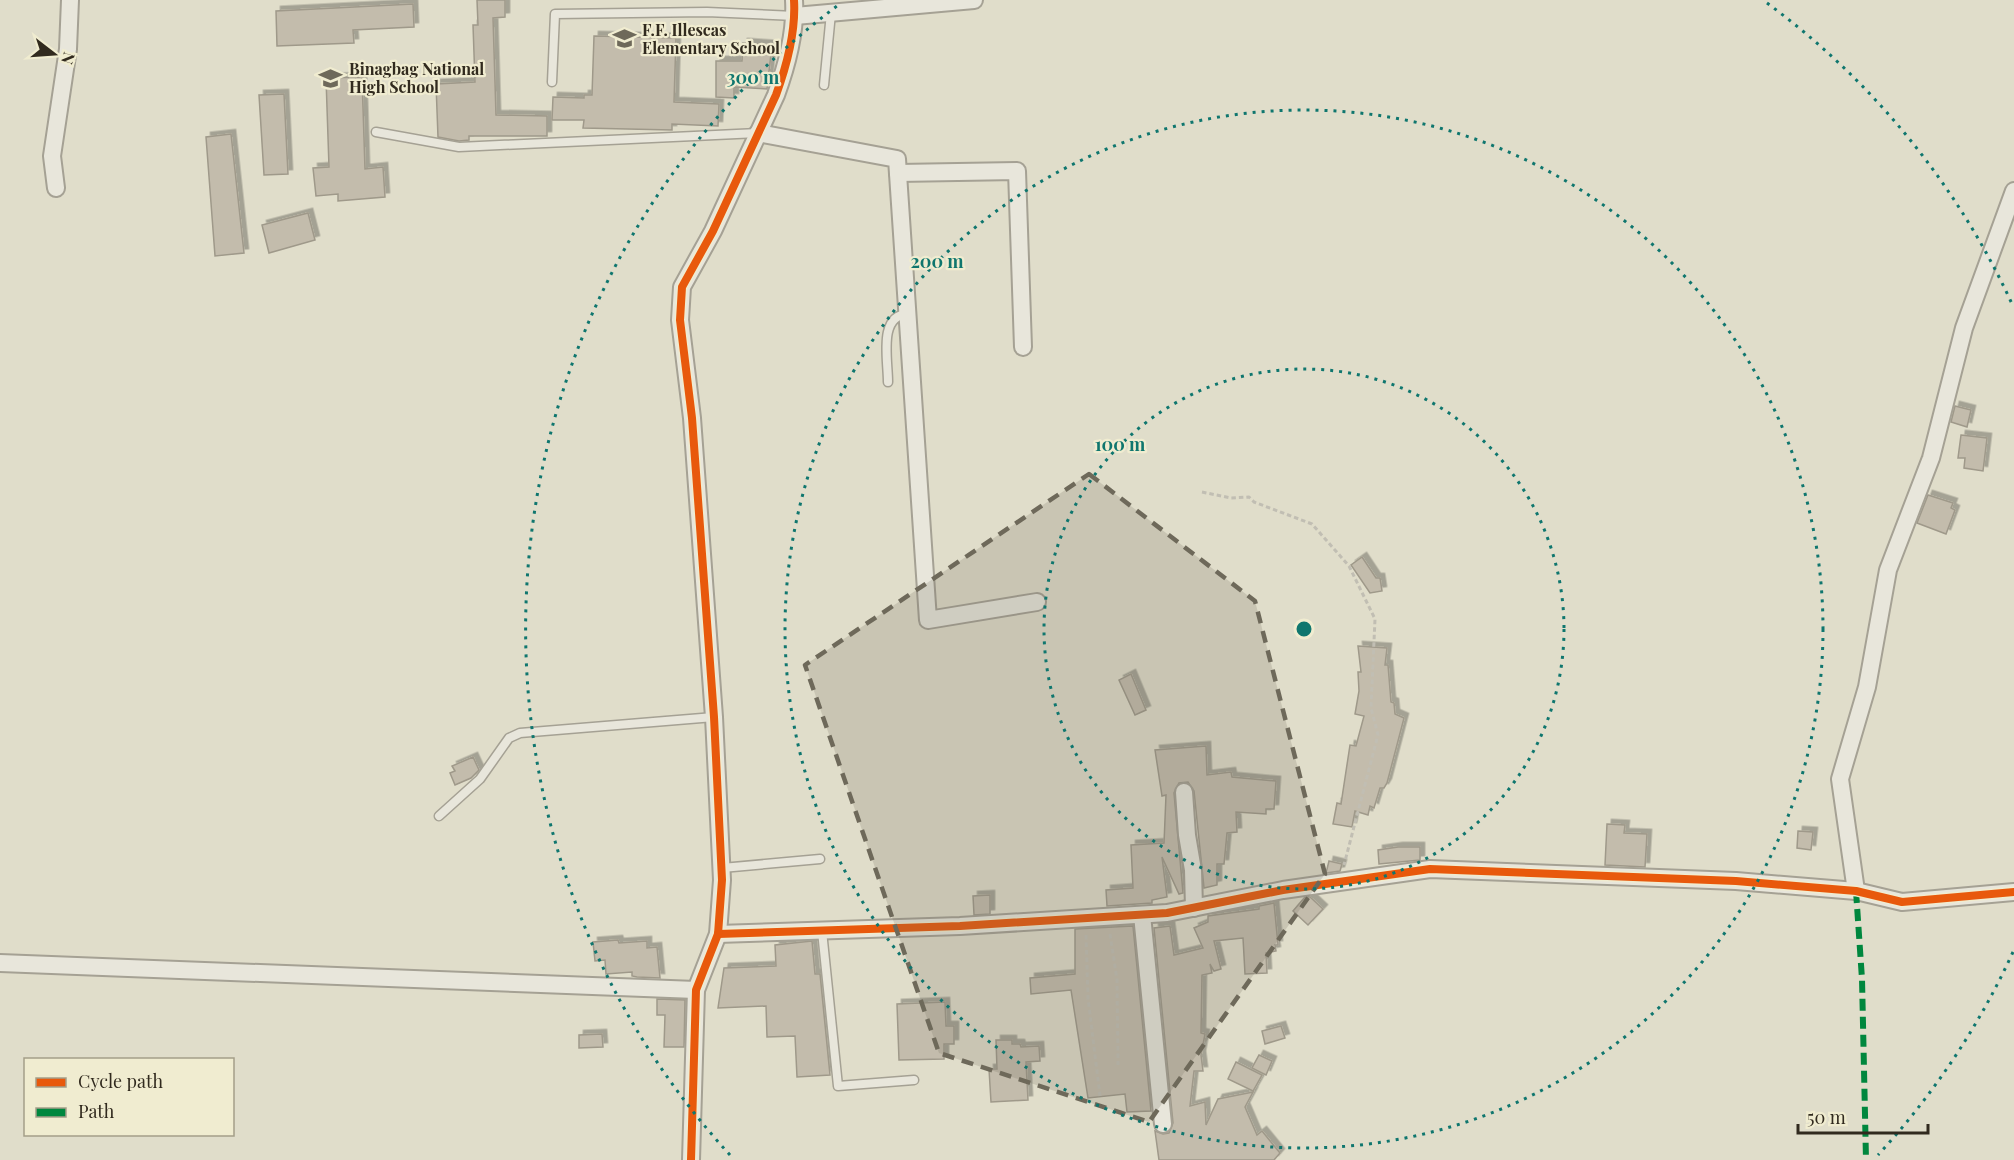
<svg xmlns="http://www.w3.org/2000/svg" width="2014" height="1160" viewBox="0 0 2014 1160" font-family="'Playfair Display',serif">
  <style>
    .building { fill: #c3bcac; stroke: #9f998a; stroke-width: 1.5; filter: url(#shadow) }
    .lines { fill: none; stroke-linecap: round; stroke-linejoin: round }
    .service-casing { stroke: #a5a194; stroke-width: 11 }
    .minor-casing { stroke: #a5a194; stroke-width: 20 }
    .path { stroke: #c1beb3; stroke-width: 3; stroke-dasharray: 4.5 3; stroke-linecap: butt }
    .service { stroke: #e8e6db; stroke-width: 8 }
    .minor { stroke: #e8e6db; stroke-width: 16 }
    .quiet { stroke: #00873e; stroke-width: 6; stroke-dasharray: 12 6; stroke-linecap: butt }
    .cycleway-casing { stroke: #f0ecd0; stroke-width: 11 }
    .cycleway { stroke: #e8590c; stroke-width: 8 }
    .marked { fill: #6e695a; fill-opacity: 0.2; stroke: #6e695a; stroke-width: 4.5; stroke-dasharray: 12 8; stroke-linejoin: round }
    .ring { fill: none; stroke: #0f766e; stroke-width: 3; stroke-dasharray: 3 6 }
    .labels { text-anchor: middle; stroke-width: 4.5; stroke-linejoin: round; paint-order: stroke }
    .poi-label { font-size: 16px; font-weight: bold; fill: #312a1e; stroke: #f0ecd0; text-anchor: start }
    .centre { fill: #0f766e; stroke: #f0ecd0; stroke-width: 3 }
    .ring-label { font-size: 18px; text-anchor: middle; font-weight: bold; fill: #0f766e; stroke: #f0ecd0; stroke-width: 4.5; stroke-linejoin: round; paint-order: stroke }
  </style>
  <defs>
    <filter id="shadow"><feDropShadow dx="4.5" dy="-4.5" stdDeviation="0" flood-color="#0004"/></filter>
  </defs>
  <rect width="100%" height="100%" fill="#e0ddca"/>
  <g class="building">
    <polygon points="477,0 505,0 505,17 493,18 496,115 547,116 547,136 469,136 469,140 459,141 438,137 436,84 475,82 473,25 478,25"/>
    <polygon points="413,4 414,27 353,30 354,43 277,46 276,11"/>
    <polygon points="594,36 676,38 674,102 719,104 718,126 672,124 672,130 583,128 584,120 552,120 553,97 584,98 584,95 592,95"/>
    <polygon points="743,43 772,45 767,89 734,87 734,98 716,97 716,61 742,61"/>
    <polygon points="362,77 365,169 383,167 385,197 338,201 338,194 316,196 313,168 329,167 326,78"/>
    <polygon points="284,94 288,174 264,175 259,95"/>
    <polygon points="231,134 244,253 215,256 206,137"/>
    <polygon points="308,213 315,240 269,253 262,225"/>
    <polygon points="1955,406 1971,410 1967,427 1951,422"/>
    <polygon points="1961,435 1987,438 1983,471 1964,468 1965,458 1958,458"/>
    <polygon points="1928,495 1953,503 1951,508 1955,510 1946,534 1917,523"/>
    <polygon points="1362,557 1376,578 1380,578 1382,591 1370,593 1351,565"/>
    <polygon points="1358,646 1387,648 1385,665 1388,665 1391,702 1394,703 1395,714 1404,718 1387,783 1384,788 1380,788 1374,808 1370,806 1368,815 1355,811 1352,827 1333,824 1337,803 1341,804 1350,745 1356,746 1364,716 1355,714 1359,691 1358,672 1361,672"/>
    <polygon points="1131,674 1146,710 1135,715 1119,680"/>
    <polygon points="1206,746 1207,775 1231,772 1232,777 1276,781 1274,809 1266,809 1266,814 1236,812 1237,832 1227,833 1224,864 1217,864 1217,885 1204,888 1194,791 1188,782 1179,783 1174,793 1183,893 1179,894 1162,857 1167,897 1152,900 1152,903 1107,906 1106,890 1133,888 1131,845 1164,843 1166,795 1162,796 1155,750"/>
    <polygon points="473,757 479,770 471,778 455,785 450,773 455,771 452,766"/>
    <polygon points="1607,824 1625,825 1624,833 1647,834 1645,867 1605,865"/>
    <polygon points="1798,831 1813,832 1811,850 1797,848"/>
    <polygon points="1398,847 1420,847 1420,860 1379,864 1378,850"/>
    <polygon points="1329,861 1342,864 1340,871 1326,873"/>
    <polygon points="990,895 990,914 974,915 973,896"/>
    <polygon points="1305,897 1310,897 1323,909 1308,925 1293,911"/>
    <polygon points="1274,903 1278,945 1275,945 1276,951 1266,953 1267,973 1245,974 1243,938 1214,941 1221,969 1214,971 1210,964 1212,973 1202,975 1201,1033 1205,1034 1201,1055 1203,1071 1194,1071 1190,1106 1205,1102 1206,1125 1218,1099 1253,1092 1245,1107 1257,1135 1262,1131 1280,1153 1274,1160 1159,1160 1155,1131 1163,1134 1169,1133 1173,1123 1154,928 1170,926 1174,955 1203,948 1194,928 1208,922 1208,916 1259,909 1259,906"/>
    <polygon points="1133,926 1151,1111 1127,1112 1125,1094 1088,1098 1071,990 1031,994 1030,978 1075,974 1075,929"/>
    <polygon points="618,940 619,943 647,941 647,948 657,947 660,978 637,977 632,976 632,972 606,974 605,960 595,961 593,942"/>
    <polygon points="812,941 815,974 820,974 830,1075 797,1077 795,1036 767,1037 766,1006 718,1008 724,968 776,966 775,945"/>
    <polygon points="657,999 685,1000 684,1047 664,1047 665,1015 657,1015"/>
    <polygon points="945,1002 946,1026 954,1026 954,1044 944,1044 944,1059 899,1060 897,1004"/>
    <polygon points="1281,1026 1285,1038 1265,1044 1262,1031"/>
    <polygon points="602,1034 603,1047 579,1048 579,1035"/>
    <polygon points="996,1040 1012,1040 1012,1044 1020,1044 1021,1047 1039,1046 1040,1061 1026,1062 1028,1100 991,1102 989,1069 997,1069"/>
    <polygon points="1259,1055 1272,1061 1266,1075 1252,1068"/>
    <polygon points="1236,1062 1262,1075 1253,1091 1228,1079"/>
  </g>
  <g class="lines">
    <defs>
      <g id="service">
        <polyline points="552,82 555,14 707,12 795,16"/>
        <polyline points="824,85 831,13"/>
        <polyline points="376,132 459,147 758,133"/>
        <path d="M888,382c0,-23 -10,-67 20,-68"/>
        <polyline points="439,816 480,779 509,738 520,733 714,717"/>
        <polyline points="722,868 820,859"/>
        <polyline points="822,931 838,1086 914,1080"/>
      </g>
      <g id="minor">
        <polyline points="795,16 974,0"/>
        <polyline points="758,133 897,159 928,620 1037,602"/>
        <polyline points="898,173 1017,171 1023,347"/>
        <polyline points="56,188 52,156 68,49 70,0"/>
        <polyline points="1184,792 1187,835 1193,870 1194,908"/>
        <polyline points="1856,891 1840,779 1867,687 1888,570 1931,458 1964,328 2014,191"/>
        <polyline points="1142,915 1163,1124"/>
        <polyline points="718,934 960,926 1167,913 1283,890 1430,869 1736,881 1856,891 1902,902 2014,892"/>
        <polyline points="0,963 696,990"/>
        <path d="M691,1160l5,-170 22,-56 4,-54 -8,-163 -22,-299 -12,-98 2,-33 31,-56 63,-136c11,-30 20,-63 18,-95"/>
      </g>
    </defs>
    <use href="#service" class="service-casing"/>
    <use href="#minor" class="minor-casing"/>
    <g class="path">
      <polyline points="1202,492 1231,498 1249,497 1254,502 1312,524 1349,566 1375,619 1371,708 1378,735 1344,865"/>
      <polyline points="1110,934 1117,980 1118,1065"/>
      <polyline points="1086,935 1088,998 1100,1096"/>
    </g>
    <use href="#service" class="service"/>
    <use href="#minor" class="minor"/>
    <polyline class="quiet" points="1856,891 1862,979 1866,1160"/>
    <defs>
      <g id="cycleway">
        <polyline points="718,934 960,926 1167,913 1283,890 1430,869 1736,881 1856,891 1902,902 2014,892"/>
        <path d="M691,1160l5,-170 22,-56 4,-54 -8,-163 -22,-299 -12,-98 2,-33 31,-56 63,-136c11,-30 20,-63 18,-95"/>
      </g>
    </defs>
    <use href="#cycleway" class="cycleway-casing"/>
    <use href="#cycleway" class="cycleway"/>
  </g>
  <path class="marked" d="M1089,474l166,127 70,273 -176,248 -210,-69 -134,-388z"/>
  <g class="ring">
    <circle cx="1304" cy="629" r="260"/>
    <circle cx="1304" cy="629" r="519"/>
    <path d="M2013 952A779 779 0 0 1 1878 1155M730 1155A779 779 0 0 1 841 3M1767 3A779 779 0 0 1 2013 306"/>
  </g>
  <defs>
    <symbol id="school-bare" viewBox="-9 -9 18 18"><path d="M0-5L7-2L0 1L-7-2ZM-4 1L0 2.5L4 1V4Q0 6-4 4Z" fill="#6e695a" stroke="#f0ecd0" stroke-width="2.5" paint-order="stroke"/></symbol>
  </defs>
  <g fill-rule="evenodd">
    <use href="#school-bare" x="608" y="22" width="33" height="33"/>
    <use href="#school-bare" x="314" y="62" width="33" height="33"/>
  </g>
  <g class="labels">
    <g class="poi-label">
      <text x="642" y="36">F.F. Illescas<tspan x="642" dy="18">Elementary School</tspan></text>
      <text x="349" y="75">Binagbag National<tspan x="349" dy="18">High School</tspan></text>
    </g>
  </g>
  <circle cx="1304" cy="629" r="9" class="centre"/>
  <g class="ring-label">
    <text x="753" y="84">300 m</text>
    <text x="937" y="268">200 m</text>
    <text x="1120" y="451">100 m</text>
  </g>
  <rect x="24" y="1058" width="210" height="78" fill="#f0ecd0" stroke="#a49e89" stroke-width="1.5"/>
  <rect x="36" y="1078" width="30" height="9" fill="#e8590c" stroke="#a49e89" stroke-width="1.5"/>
  <text x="78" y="1088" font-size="18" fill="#312a1e">Cycle path</text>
  <rect x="36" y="1108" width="30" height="9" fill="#00873e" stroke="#a49e89" stroke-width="1.5"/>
  <text x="78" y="1118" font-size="18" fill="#312a1e">Path</text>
  <g transform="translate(54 54) rotate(107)" stroke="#f0ecd0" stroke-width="4.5" paint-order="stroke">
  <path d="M0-4.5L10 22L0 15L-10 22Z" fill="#312a1e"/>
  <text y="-9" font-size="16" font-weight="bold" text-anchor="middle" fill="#312a1e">N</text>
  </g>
  <path d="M1798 1124v9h130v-9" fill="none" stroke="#312a1e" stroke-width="3"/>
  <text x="1807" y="1124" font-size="18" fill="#312a1e" stroke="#f0ecd0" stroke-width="4.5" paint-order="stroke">50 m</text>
</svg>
